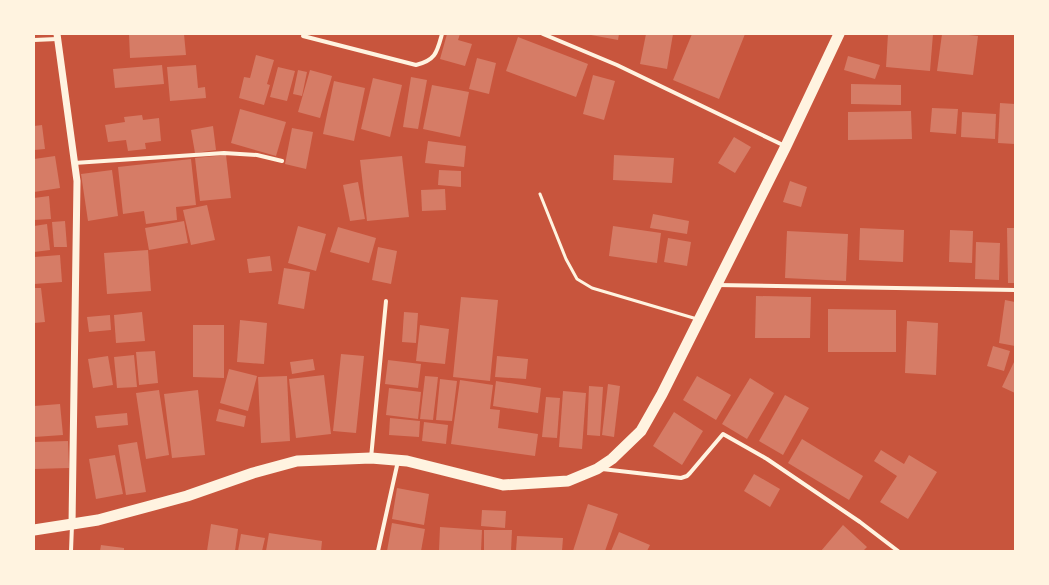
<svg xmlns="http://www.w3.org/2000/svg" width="1049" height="585" viewBox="0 0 1049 585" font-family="'Fira Sans Condensed',sans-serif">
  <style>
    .building { fill: #d67c66 }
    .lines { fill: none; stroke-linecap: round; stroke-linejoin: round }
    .service { stroke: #fff3e0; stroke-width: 3 }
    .minor { stroke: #fff3e0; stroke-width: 4 }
    .tertiary { stroke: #fff3e0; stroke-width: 7 }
    .trunk { stroke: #fff3e0; stroke-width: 11 }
  </style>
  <rect width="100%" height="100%" fill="#c8553d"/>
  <g class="building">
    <polygon points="129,34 184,34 186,55 130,58"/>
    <polygon points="447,34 460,34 458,40 472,44 465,66 440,59"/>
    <polygon points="591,34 619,34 618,40 591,35"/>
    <polygon points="646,34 673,34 667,69 640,64"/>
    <polygon points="692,34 745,34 719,99 673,80"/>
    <polygon points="888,34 933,34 930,71 886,67"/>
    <polygon points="942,34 960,34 978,36 973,75 937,71"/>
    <polygon points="518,37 588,64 576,97 506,71"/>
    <polygon points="256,55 274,60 267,84 270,85 264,105 239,98 244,77 250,78"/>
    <polygon points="848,56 880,65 875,79 844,70"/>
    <polygon points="477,58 496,63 489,94 469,89"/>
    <polygon points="162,65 164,84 115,88 113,69"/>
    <polygon points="196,65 198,88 205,87 206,98 170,101 167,67"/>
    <polygon points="278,67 295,71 287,101 270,97"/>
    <polygon points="298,70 307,72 302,96 293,94"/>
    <polygon points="310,70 332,76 320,118 298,112"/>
    <polygon points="593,75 615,81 604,120 583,114"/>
    <polygon points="411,77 427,80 418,129 403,127"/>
    <polygon points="373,78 402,85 390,137 361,129"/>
    <polygon points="334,81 365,88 354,141 323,134"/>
    <polygon points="851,84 901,85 901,105 851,104"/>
    <polygon points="432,85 469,92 460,137 423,129"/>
    <polygon points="1000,103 1015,104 1015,144 998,143"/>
    <polygon points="932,108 958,109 956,134 930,132"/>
    <polygon points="240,109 286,122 276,156 231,143"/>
    <polygon points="911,111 912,139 848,140 848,112"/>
    <polygon points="962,112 996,114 995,139 961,137"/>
    <polygon points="142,115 143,120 159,118 161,141 145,143 146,149 128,151 126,140 108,142 105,125 125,122 124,117"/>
    <polygon points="42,125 45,149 34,150 34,126"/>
    <polygon points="213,126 216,150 195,153 191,130"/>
    <polygon points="292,128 313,132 306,169 285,164"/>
    <polygon points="734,137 751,147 735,173 718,163"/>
    <polygon points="428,141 466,146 464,167 425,163"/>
    <polygon points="226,155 231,198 200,201 195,158"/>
    <polygon points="614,155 674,158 672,183 613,180"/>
    <polygon points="55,156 60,188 34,192 34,159"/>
    <polygon points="402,156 409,217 367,221 360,160"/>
    <polygon points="191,159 196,205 176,207 177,220 146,224 144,211 123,214 118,167"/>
    <polygon points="112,170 118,216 88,221 81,174"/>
    <polygon points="439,170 461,171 461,187 438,185"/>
    <polygon points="790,181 807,187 801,207 783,202"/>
    <polygon points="358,182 365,219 350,221 343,185"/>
    <polygon points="445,189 446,210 422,211 421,190"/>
    <polygon points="49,196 51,219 34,220 34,198"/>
    <polygon points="207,205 215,240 191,245 183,210"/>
    <polygon points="653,214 689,221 687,234 650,228"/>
    <polygon points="65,221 67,247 54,247 52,222"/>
    <polygon points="184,221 188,243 149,250 145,228"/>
    <polygon points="47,224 50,250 34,252 34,226"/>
    <polygon points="298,226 326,234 316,271 288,263"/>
    <polygon points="613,226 661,233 657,263 609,256"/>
    <polygon points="338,227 376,238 369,263 330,252"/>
    <polygon points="860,228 904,230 903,262 859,260"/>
    <polygon points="1007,228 1015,228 1015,283 1008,283"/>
    <polygon points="950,230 973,231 972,263 949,262"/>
    <polygon points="787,231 848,234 846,281 785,278"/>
    <polygon points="668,238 691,242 687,266 664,262"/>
    <polygon points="976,242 1000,243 999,280 975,279"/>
    <polygon points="378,247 397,251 391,284 372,280"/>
    <polygon points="148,250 151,291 107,294 104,253"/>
    <polygon points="60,255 62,282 34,284 34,257"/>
    <polygon points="270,256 272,271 249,273 247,259"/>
    <polygon points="284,268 310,272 304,309 278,304"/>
    <polygon points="34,288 41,288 45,322 34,323"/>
    <polygon points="756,296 811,297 810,338 755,338"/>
    <polygon points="461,297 498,300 490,381 453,377"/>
    <polygon points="1005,300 1015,302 1015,346 999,343"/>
    <polygon points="828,309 896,310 896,352 828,352"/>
    <polygon points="142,312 145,341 116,343 114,315"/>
    <polygon points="404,312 418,313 416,343 402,342"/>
    <polygon points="110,315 111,330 89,332 87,317"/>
    <polygon points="240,320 267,323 264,364 237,362"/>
    <polygon points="907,321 938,323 936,375 905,373"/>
    <polygon points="193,325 224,325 224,378 193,377"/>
    <polygon points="420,325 449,329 445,364 416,361"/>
    <polygon points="993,346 1010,351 1004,371 987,366"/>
    <polygon points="155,351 158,383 139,385 136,352"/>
    <polygon points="341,354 364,356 356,433 333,431"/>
    <polygon points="134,355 137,387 117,388 114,357"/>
    <polygon points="108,356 113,385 93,388 88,359"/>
    <polygon points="497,356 528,359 526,379 495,377"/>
    <polygon points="313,359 315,370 292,374 290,362"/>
    <polygon points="388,360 421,364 418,388 385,384"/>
    <polygon points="1015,360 1015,393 1002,387"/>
    <polygon points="229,369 257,376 248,411 220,403"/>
    <polygon points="324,375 331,434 296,438 289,379"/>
    <polygon points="287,376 290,441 261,443 258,377"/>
    <polygon points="425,376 438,377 433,420 420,419"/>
    <polygon points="697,376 731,395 716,420 683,400"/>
    <polygon points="750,378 774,393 747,439 722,424"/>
    <polygon points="440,379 457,381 452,421 436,420"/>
    <polygon points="460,380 493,385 490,409 500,410 498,428 538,434 535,456 451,444"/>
    <polygon points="496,381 541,388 538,413 493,406"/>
    <polygon points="608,384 620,386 614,437 602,435"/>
    <polygon points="589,386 603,387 600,436 587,435"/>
    <polygon points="389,388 421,392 418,419 386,415"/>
    <polygon points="159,390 169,455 146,459 136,393"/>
    <polygon points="198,390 205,455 172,458 164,394"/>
    <polygon points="563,391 586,393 582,449 559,447"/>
    <polygon points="785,395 809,408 783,455 759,441"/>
    <polygon points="546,397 560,398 557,438 542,437"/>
    <polygon points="60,404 63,435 34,437 34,406"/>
    <polygon points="219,409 246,416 244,427 216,421"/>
    <polygon points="674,412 703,431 682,465 653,446"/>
    <polygon points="127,413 128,425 97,428 95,416"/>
    <polygon points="390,418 420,421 419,437 389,435"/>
    <polygon points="424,422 448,425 446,444 422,441"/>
    <polygon points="802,439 863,476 849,500 788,463"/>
    <polygon points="68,441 69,468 34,469 34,442"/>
    <polygon points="137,442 146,492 126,495 118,445"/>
    <polygon points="881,450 904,464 909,455 937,472 908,519 880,502 897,476 874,461"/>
    <polygon points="115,455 123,494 96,499 89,459"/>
    <polygon points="754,474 780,489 770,507 744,491"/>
    <polygon points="397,488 429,494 424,525 392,519"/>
    <polygon points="588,504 618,514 605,551 573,551"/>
    <polygon points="482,510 506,511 505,528 481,526"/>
    <polygon points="392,523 425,529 421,551 387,551"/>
    <polygon points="211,524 238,529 235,551 207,551"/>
    <polygon points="843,525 867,547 863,551 821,551"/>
    <polygon points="440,527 482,530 481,551 439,551"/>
    <polygon points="484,530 512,530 511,551 484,551"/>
    <polygon points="619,532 650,545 647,551 611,551"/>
    <polygon points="269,533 322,541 321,551 266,551"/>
    <polygon points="241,534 265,538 262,551 238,551"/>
    <polygon points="517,536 563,538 562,551 516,551"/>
    <polygon points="101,545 124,548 124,551 100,551"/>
  </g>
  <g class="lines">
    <polyline class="service" points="540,194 566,259 577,279 592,288 697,319"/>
    <g class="minor">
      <polyline points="543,34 617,65 785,146"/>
      <path d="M303,36l113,29c20,-5 21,-13 26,-31"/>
      <polyline points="34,40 57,39"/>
      <polyline points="74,163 224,153 257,155 282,161"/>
      <polyline points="717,285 1015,290"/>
      <polyline points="371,458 386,301"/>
      <polyline points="602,469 681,478 687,476 690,473 723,434 767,459 860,522 898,551"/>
      <polyline points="71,551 72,525"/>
      <polyline points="378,551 398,461"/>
    </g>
    <polyline class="tertiary" points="57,34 77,181 72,525"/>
    <polyline class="trunk" points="34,530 98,520 187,496 253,473 297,461 371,458 407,461 503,485 568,481 597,469 612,459 641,431 662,394 786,146 839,34"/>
  </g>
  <rect width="1049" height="585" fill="none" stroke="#fff3e0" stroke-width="70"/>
</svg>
